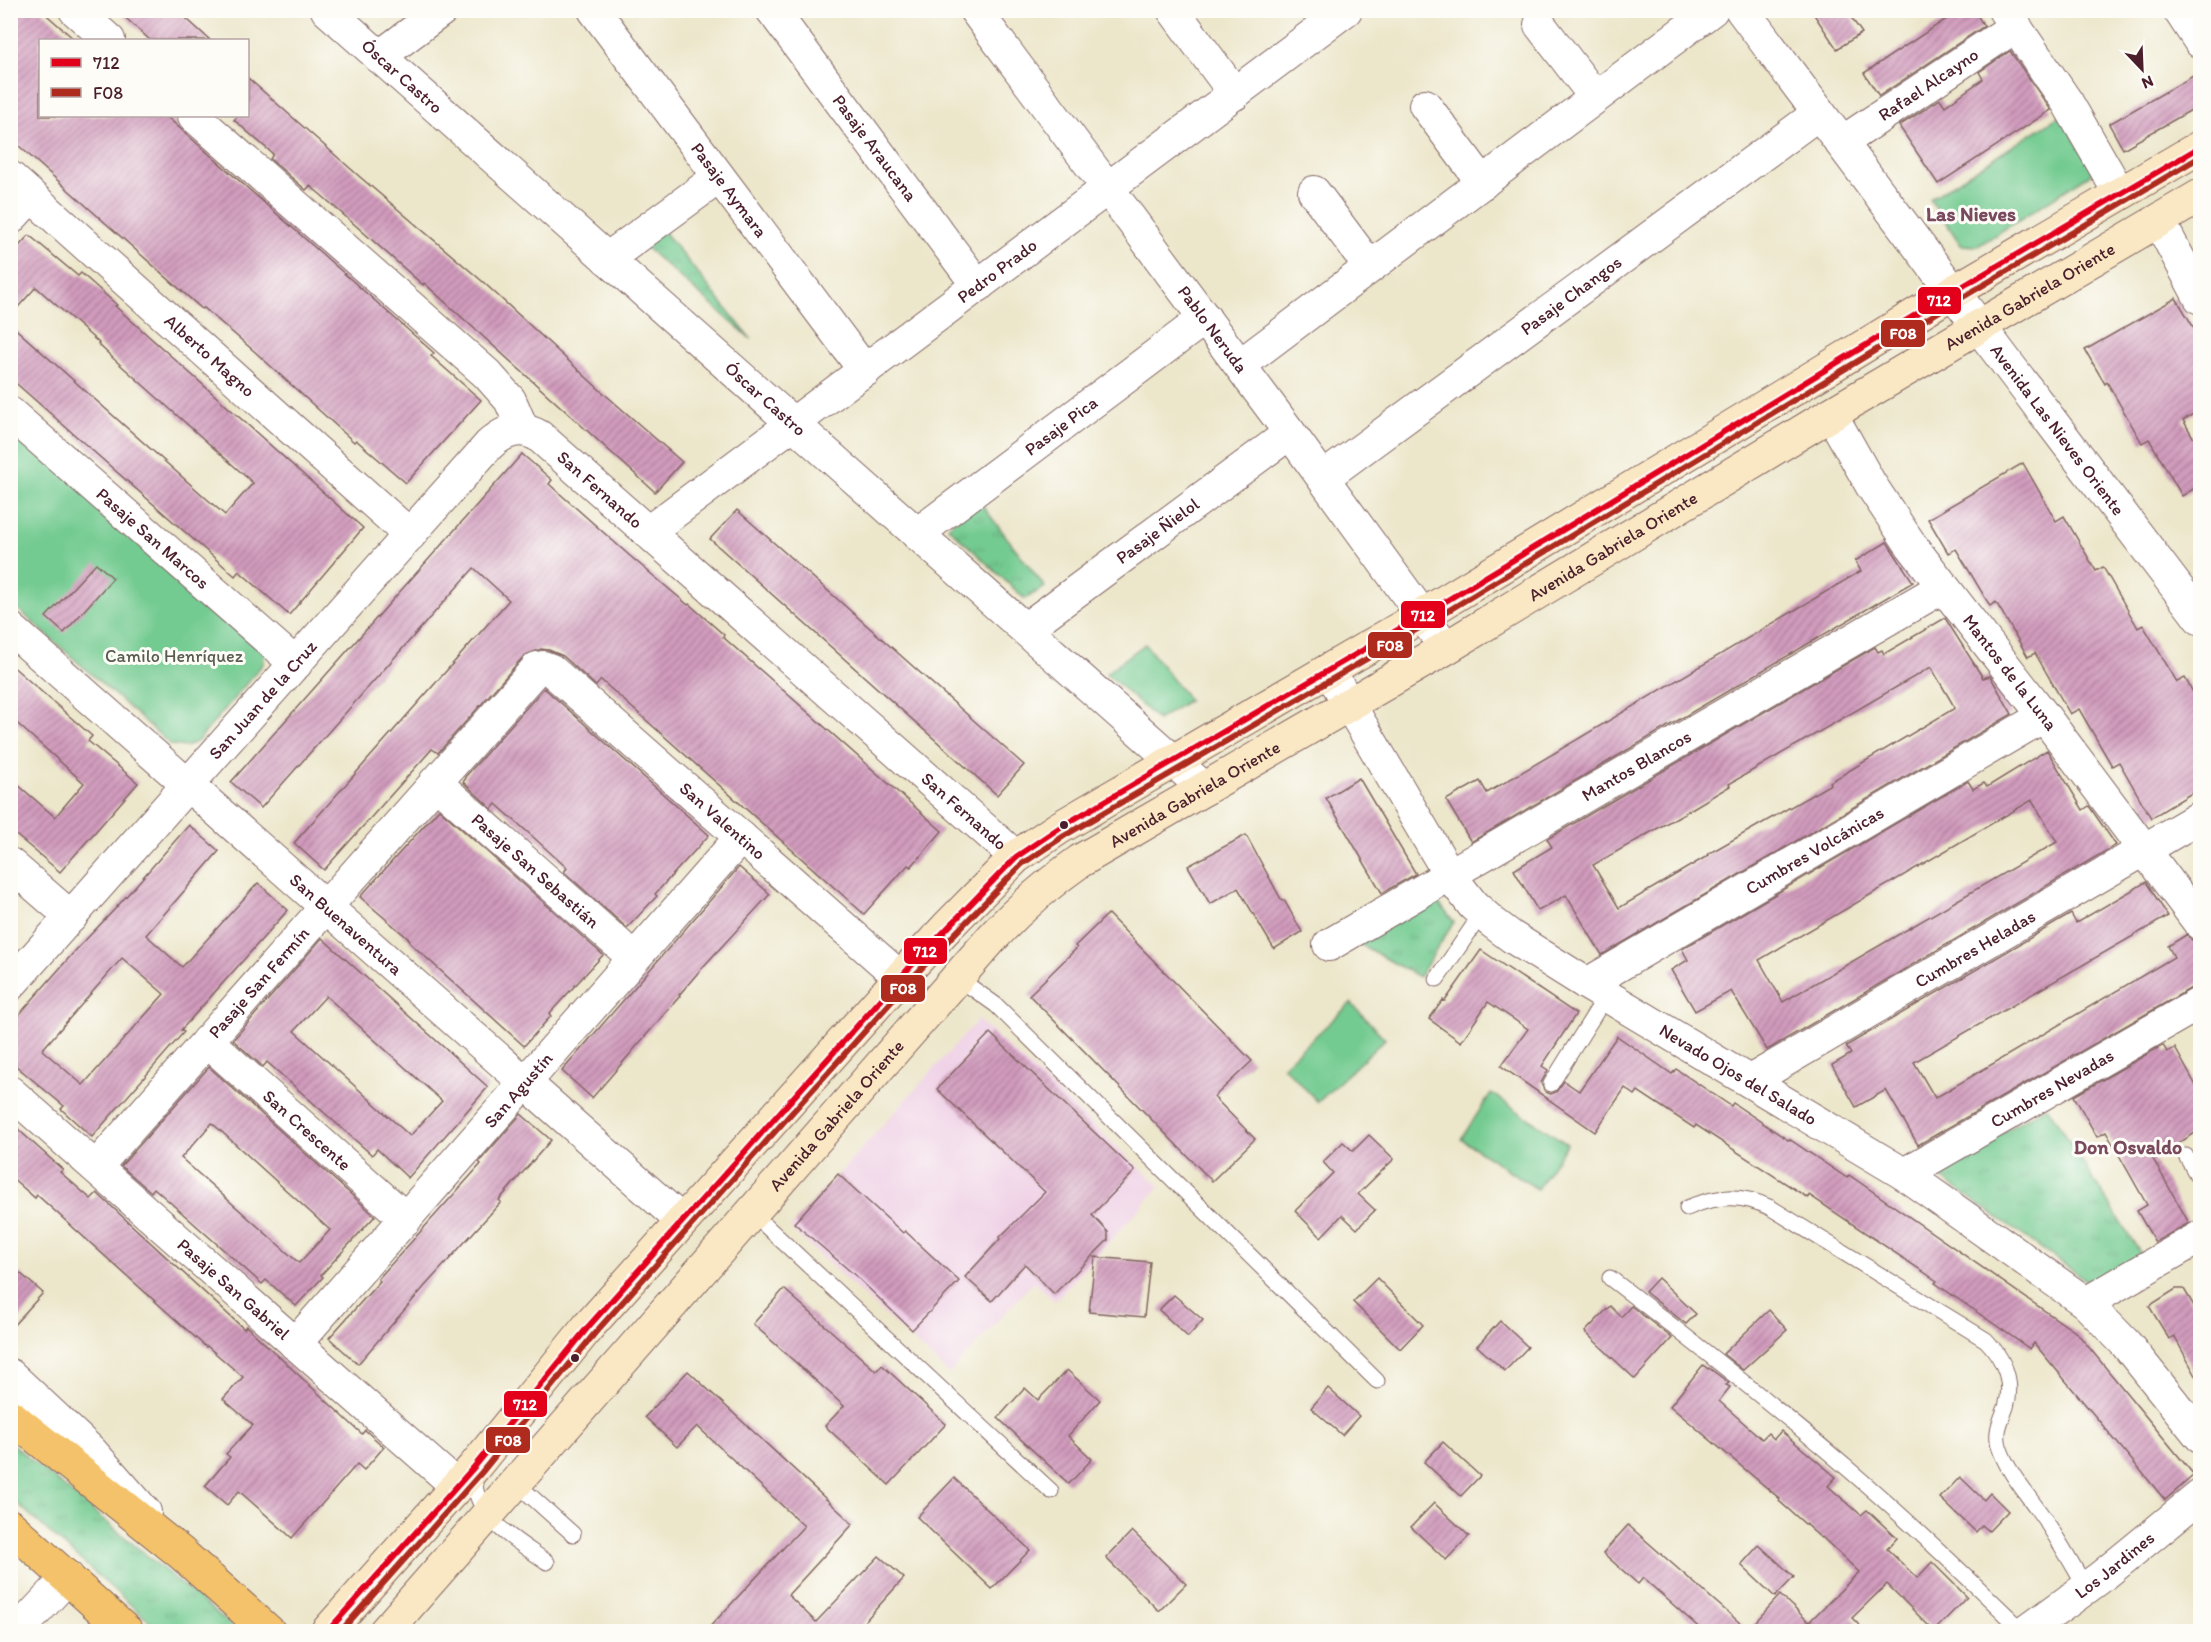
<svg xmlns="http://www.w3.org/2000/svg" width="2211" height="1642" viewBox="0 0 2211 1642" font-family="Itim,sans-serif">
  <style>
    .built { fill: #efd0e6 }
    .grass { fill: url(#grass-tufts); stroke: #5e755e; stroke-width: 1.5 }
    .green { fill: #73cb91; stroke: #5e755e; stroke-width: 1.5 }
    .building { fill: url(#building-hatch); fill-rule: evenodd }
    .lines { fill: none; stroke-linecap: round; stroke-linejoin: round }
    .service-casing { stroke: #836563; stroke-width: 17 }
    .minor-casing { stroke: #836563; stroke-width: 34 }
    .tertiary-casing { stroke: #836563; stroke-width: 35 }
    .secondary-casing { stroke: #836563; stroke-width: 35 }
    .primary-casing { stroke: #836563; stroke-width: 35 }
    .service { stroke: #fff; stroke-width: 15 }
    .minor { stroke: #fff; stroke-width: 32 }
    .tertiary { stroke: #fff; stroke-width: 33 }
    .secondary { stroke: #fae7c3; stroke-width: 33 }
    .primary { stroke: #f3c26a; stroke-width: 33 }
    .bus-1-casing { stroke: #fdfcf7; stroke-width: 10 }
    .bus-2-casing { stroke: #fdfcf7; stroke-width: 10 }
    .bus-1 { stroke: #e2001a; stroke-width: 6 }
    .bus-2 { stroke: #af2b1e; stroke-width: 6 }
    .bus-dot { fill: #4a1f2b; stroke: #fdfcf7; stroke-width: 2 }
    .labels { text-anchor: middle; stroke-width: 6; stroke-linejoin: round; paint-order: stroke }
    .street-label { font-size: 18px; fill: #4a1f2b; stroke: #fdfcf7 }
    .park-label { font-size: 18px; fill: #585b4f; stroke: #fdfcf7 }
    .neighbourhood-label { font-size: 20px; font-weight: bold; fill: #794a5e; stroke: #fdfcf7 }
    .line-badge { stroke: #fdfcf7; stroke-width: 2 }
    .badge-label { font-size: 16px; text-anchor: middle; font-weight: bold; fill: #fff }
  </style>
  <defs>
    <pattern id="grass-tufts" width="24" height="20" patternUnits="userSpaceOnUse" patternTransform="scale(1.5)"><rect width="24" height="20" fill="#73cb91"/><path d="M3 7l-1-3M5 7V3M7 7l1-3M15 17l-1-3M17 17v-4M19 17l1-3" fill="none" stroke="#65ae7d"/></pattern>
    <pattern id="building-hatch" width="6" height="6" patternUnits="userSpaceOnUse" patternTransform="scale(1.5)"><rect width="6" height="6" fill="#d19bbd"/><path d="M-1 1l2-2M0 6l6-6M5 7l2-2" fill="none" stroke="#ac7e9a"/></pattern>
  </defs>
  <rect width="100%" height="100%" fill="#fdfcf7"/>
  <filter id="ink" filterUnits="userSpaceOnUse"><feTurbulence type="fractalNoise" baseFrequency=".0167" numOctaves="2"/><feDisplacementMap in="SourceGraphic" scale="12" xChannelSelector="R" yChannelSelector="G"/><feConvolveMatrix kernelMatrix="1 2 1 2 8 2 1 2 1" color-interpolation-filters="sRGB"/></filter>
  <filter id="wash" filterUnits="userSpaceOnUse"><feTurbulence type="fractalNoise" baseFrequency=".008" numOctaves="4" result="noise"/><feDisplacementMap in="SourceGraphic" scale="24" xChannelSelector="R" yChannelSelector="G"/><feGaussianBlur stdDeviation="1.35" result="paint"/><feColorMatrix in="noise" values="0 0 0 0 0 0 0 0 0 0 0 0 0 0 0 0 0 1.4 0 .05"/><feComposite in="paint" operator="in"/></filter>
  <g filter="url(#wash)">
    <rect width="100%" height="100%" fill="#ece6ca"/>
    <polygon class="built" points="978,1020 1160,1186 1055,1301 1033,1282 949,1374 790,1228"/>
    <g class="grass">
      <polygon points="662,229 751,339 644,246"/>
      <polygon points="978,500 1045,587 1025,599 948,527"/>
      <polygon points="1431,894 1454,922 1419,977 1354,941"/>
      <polygon points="2047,1106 2141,1254 2092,1284 1933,1172"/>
      <polygon points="11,1443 238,1631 160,1631 11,1498"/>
    </g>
    <g class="green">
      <polygon points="2061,115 2094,172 1978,246 1961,245 1930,199"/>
      <polygon points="11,423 265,651 263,664 198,741 186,747 171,745 11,603"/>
      <polygon points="1145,644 1189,700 1158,720 1106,673"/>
      <polygon points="1351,1003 1385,1039 1318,1102 1283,1066"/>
      <polygon points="1491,1093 1567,1144 1537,1189 1461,1139"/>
    </g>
    <g id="blocks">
      <g class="building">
        <polygon points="10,10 41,10 75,40 40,40 40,116 166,116 416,337 434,353 431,356 481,400 406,483 356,440 354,442 254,351 204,308 202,309 10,138"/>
        <polygon points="117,10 177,10 210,40 150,40"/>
        <polygon points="1811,10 1846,10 1862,33 1837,49"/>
        <polygon points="1960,10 1974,10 1984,26 1879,96 1864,73"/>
        <polygon points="2010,51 2051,110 1938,184 1899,126 1940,99 1945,106 1983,79 1979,72"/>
        <polygon points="2200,72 2200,105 2123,149 2109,124"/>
        <polygon points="248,78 360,177 482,281 600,390 682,462 655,492 424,283 423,285 320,194 310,186 306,190 270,159 273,154 234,120 238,116 248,116"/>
        <polygon points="29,235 78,276 81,273 117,305 115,306 363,528 289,615 239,571 235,576 10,378 10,324 225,515 253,483 115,360 98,344 99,343 36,287 10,316 10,256"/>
        <polygon points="2176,298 2200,338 2200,410 2183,420 2200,449 2200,485 2182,496 2149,439 2142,443 2107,382 2105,384 2085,350"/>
        <polygon points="522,454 552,480 549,484 630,556 688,605 689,604 724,635 723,637 942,831 911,867 908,865 864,914 601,680 596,686 563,656 549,650 541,649 524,656 438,753 432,749 324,870 294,843 509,600 474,568 261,808 231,782"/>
        <polygon points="2023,463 2056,521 2064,516 2096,571 2103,567 2138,628 2143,625 2177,682 2185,678 2200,705 2200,788 2151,818 2119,762 2112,766 2079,709 2070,714 2035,653 2028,657 1996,602 1990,606 1956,549 1948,553 1928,519"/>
        <polygon points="737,510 1024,765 997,795 710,539"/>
        <polygon points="1887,542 1913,582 1471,842 1446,800 1480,781 1487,793 1861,571 1855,561"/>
        <polygon points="96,563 113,578 64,633 46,617"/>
        <path d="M1945,618l38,60 7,-2 22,38 -410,241 -36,-60 -28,16 -24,-41 38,-23 -5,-8 328,-192 3,5 4,-2 2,4zM1931,667l24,41 -125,74 1,2 -123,70 1,1 -90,53 -26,-43 95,-54 42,-25 -1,-2z"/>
        <polygon points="10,664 92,736 88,741 138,783 60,872 10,830 10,778 55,817 84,783 10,717"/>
        <polygon points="544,688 709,835 655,894 657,896 627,928 564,872 567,868 532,836 496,804 492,809 463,782 466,778 465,777"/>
        <path d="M2047,750l36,60 6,-4 27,39 -349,205 -36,-59 -36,20 -24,-41 17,-10 -6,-11 286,-168 5,8 11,-6 3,4zM2032,800l25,42 -274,160 -24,-42z"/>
        <polygon points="1359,778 1416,874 1382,893 1326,798"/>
        <polygon points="439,809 603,955 549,1014 551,1016 524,1046 409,942 410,940 360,897"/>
        <path d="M189,825l30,26 -73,84 36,32 76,-84 30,27 -107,120 3,2 -92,105 -31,-28 3,-3 -54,-45v-36l65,-74 40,-42zM122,958l42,36 -81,91 -41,-35z"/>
        <polygon points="1246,835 1282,901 1284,900 1302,932 1274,949 1238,888 1210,904 1188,866"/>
        <polygon points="739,867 770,894 702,968 679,995 680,996 592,1098 562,1071"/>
        <polygon points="2146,882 2168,916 1914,1062 1935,1098 2174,957 2168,946 2186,935 2192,940 2200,942 2200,983 1918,1145 1886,1090 1856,1107 1832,1065 1851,1054 1846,1046 2071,914 2076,923"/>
        <polygon points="1108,914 1252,1061 1214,1097 1255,1139 1212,1181 1029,995 1077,948 1075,946"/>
        <path d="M322,938l166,149 -80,91 -31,-29 -5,6 -105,-93 -4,5 -30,-27zM326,996l116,105 -32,35 -116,-105z"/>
        <polygon points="1481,950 1576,1014 1542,1066 1548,1070 1541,1083 1545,1092 1551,1094 1556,1092 1564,1081 1579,1091 1617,1036 1672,1074 1676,1069 1731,1106 1733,1103 1788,1140 1789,1139 1847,1178 1849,1175 2078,1334 2194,1475 2165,1500 2034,1343 2030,1349 1935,1283 1937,1281 1809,1195 1808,1198 1696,1125 1694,1128 1638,1091 1635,1095 1625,1088 1595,1132 1501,1066 1528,1029 1488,1002 1461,1042 1429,1019 1443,1000 1445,1001"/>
        <polygon points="990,1033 1135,1171 1092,1215 1108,1232 1108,1240 1054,1294 1025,1264 992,1301 965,1277 1000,1239 999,1238 1045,1192 937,1089"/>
        <polygon points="2163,1045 2167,1052 2175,1048 2200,1093 2200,1130 2153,1159 2189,1223 2155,1242 2137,1211 2147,1205 2106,1132 2097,1137 2074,1096"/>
        <path d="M209,1067l166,149 -54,59 2,2 -27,29 -30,-26 -4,4 -108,-96 -3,4 -30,-26zM212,1123l118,107 -31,33 -118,-105z"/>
        <polygon points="521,1114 551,1140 499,1200 501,1202 425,1286 358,1364 329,1338 380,1281 378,1279 481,1164 479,1162"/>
        <polygon points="10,1122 63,1170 60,1172 91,1199 97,1193 244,1329 246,1326 362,1434 365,1430 384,1447 364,1470 357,1464 292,1538 239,1491 227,1505 205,1486 230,1457 226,1454 253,1425 223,1399 243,1377 207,1346 206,1347 37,1195 35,1198 10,1176"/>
        <polygon points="1369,1135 1394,1159 1358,1194 1375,1210 1357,1229 1342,1215 1321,1237 1295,1211 1333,1173 1323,1162 1343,1142 1353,1151"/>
        <polygon points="838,1174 903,1233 905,1231 959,1281 912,1330 857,1277 794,1223"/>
        <polygon points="1095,1257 1150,1262 1144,1317 1089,1312"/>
        <polygon points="20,1273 43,1293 10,1329 10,1284"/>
        <polygon points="1377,1278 1423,1325 1400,1349 1353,1302"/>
        <polygon points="1658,1278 1696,1314 1686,1324 1645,1292"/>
        <polygon points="784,1289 876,1371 882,1365 946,1424 889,1485 825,1426 844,1406 753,1324"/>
        <polygon points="2176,1289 2184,1289 2200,1316 2200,1383 2174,1336 2169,1339 2149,1306"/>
        <polygon points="1174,1295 1203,1320 1188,1337 1159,1310"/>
        <polygon points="1610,1306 1621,1317 1631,1306 1672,1338 1635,1379 1585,1332"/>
        <polygon points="1769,1310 1787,1330 1743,1370 1723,1354"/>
        <polygon points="1500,1321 1528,1347 1505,1371 1477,1346"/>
        <polygon points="1703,1365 1708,1369 1709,1368 1729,1383 1726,1385 1730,1387 1719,1401 1762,1439 1768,1433 1774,1439 1781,1431 1836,1477 1828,1486 1861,1515 1867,1510 1897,1538 1887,1549 1917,1578 1932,1562 1967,1597 1934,1631 1887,1584 1852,1618 1866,1632 1704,1632 1643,1578 1638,1584 1603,1553 1628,1525 1748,1630 1780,1595 1809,1622 1859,1572 1822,1537 1821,1538 1779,1501 1780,1499 1670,1406"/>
        <polygon points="1067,1370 1100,1400 1068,1436 1092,1459 1069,1484 998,1418 1025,1388 1038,1400"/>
        <polygon points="688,1371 853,1524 788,1595 816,1622 879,1556 904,1578 855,1632 705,1632 804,1526 697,1426 677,1447 645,1417"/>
        <polygon points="1328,1388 1359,1416 1342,1435 1311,1408"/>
        <polygon points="1443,1442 1480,1476 1461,1496 1424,1462"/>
        <polygon points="1960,1477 1984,1500 1990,1493 2008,1511 1989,1531 1982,1525 1976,1532 1940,1498"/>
        <polygon points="954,1478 1030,1550 992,1589 917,1517"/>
        <polygon points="1434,1503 1469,1536 1446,1560 1411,1527"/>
        <polygon points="1132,1531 1186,1584 1159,1611 1106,1558"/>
        <polygon points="1759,1545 1794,1577 1775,1597 1741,1565"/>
      </g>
    </g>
  </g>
  <g filter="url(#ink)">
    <use href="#blocks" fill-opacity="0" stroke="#836563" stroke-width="1.5"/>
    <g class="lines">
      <defs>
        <g id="service">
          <polyline points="958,978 996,1005 1377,1381"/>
          <polyline points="1437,979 1482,913"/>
          <polyline points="1551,1084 1606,996"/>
          <polyline points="2186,1156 2200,1180"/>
          <path d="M1687,1208c30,-13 55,-14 84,0l215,132c17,18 28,41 20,67 -5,14 -11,24 -7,39 8,26 29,49 44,71 16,23 29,47 43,71"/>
          <polyline points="752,1213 1051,1491"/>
          <path d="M1610,1278c80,61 160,124 237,190 61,52 119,108 177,164"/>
          <path d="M475,1472c-5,45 41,68 72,90"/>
          <polyline points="515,1482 573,1534"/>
        </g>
        <g id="minor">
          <polyline points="75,10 109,40"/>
          <path id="s1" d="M327,10l878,779"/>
          <path id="s2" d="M594,10l271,361"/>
          <path id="s3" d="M772,10l206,276"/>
          <path id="s4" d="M975,10l315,423 156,215"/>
          <polyline points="1173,10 1235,94"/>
          <polyline points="2004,10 2067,102 2120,194"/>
          <polyline points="2179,10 2200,42"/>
          <polyline points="1540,25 1595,97"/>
          <polyline points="379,57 442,10"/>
          <polyline points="1425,105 1483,183"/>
          <polyline points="194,116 487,374 510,400 523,430"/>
          <path id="s5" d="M1841,143l175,-117"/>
          <path id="s6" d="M10,177l400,358"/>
          <polyline points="1314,192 1370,267"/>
          <polyline points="10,219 31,196"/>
          <polyline points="2159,221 2200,298"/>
          <polyline points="607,259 719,177"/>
          <polyline points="1240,365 1712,10"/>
          <path id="s7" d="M10,413l286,251"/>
          <path id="s8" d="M1831,414l40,71 40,60 133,171 156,208"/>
          <path id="s9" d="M1323,478l496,-365"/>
          <path id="s10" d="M648,532l698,-522"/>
          <path id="s11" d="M917,534l288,-216"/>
          <path id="s12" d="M10,628l672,593"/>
          <path id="s13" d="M1025,629l265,-196"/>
          <path id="s14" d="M1329,670l120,204 24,31 19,17 20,15 75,47 317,190 182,129 40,41 74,92"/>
          <path id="s15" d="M435,782l199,176"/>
          <polyline points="10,864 71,917"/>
          <path id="s16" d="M1329,945l614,-358"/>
          <path id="s17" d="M1587,984l457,-268"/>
          <path id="s18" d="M10,985l479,-540c15,-14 31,-20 50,-9l477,421"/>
          <path id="s19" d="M207,1041l199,178"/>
          <path id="s20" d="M1750,1081l450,-264"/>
          <path id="s21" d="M10,1092l448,395"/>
          <path id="s22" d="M96,1167l441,-499 6,-1 8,3 350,308"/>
          <path id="s23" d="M1904,1174l296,-171"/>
          <polyline points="2086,1303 2200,1237"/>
          <path id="s24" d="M295,1344l446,-507"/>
          <polyline points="10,1375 92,1452 145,1512"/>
          <polyline points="17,1632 68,1577"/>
          <path id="s25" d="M2026,1632l75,-55 99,-81"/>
        </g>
        <g id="tertiary">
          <path id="s26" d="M1742,10l211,282 247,326"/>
        </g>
        <g id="secondary">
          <polyline points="327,1632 475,1466 588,1327 910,967 950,924 1016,857 1059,828 1423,615 1953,292 2200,147"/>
          <path id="s27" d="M385,1632l607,-694c27,-29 55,-54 88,-77l366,-213 385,-234 369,-218"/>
        </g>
        <g id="primary">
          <polyline points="10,1416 181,1553 269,1632"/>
          <polyline points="10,1526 127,1632"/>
        </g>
      </defs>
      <use href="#service" class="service-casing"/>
      <use href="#minor" class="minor-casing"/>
      <use href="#tertiary" class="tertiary-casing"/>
      <use href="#secondary" class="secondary-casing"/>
      <use href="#primary" class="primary-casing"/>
      <use href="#service" class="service"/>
      <use href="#minor" class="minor"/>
      <use href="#tertiary" class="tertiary"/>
      <use href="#secondary" class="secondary"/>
      <use href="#primary" class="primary"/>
      <defs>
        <polyline id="bus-1" points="327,1632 475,1466 588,1327 910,967 1016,857 1059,828 1423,615 1953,292 2200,147"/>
        <polyline id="bus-2" points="340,1632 482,1472 595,1333 917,973 1022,864 1064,836 1428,623 1958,300 2200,157"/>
      </defs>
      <use href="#bus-1" class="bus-1-casing"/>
      <use href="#bus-2" class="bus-2-casing"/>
      <use href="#bus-1" class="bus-1"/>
      <use href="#bus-2" class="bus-2"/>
    </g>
  </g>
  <g class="bus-dot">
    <circle cx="1064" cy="825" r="5"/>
    <circle cx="575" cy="1358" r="5"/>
  </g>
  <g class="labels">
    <g class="street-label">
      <text dy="6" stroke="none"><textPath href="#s1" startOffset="100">Óscar Castro</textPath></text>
      <text dy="6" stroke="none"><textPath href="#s5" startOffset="105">Rafael Alcayno</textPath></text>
      <text dy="6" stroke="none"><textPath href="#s3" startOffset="172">Pasaje Araucana</textPath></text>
      <text dy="6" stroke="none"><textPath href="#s2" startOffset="225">Pasaje Aymara</textPath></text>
      <text dy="6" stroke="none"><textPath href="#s10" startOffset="436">Pedro Prado</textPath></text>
      <text dy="6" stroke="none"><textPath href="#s9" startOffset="308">Pasaje Changos</textPath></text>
      <text dy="6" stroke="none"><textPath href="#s27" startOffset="2144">Avenida Gabriela Oriente</textPath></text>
      <text dy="6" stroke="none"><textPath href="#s4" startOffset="398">Pablo Neruda</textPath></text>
      <text dy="6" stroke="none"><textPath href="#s6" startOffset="268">Alberto Magno</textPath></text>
      <text dy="6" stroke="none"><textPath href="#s1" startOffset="586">Óscar Castro</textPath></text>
      <text dy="6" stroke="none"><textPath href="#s11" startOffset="180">Pasaje Pica</textPath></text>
      <text dy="6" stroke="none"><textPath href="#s26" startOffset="525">Avenida Las Nieves Oriente</textPath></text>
      <text dy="6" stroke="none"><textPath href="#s18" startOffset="858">San Fernando</textPath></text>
      <text dy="6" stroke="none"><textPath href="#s13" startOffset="165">Pasaje Ñielol</textPath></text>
      <text dy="6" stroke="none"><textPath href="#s7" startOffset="190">Pasaje San Marcos</textPath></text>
      <text dy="6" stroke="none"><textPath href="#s27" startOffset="1658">Avenida Gabriela Oriente</textPath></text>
      <text dy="6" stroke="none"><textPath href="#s8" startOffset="315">Mantos de la Luna</textPath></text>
      <text dy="6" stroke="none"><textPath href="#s18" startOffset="381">San Juan de la Cruz</textPath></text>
      <text dy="6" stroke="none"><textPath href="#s16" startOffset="356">Mantos Blancos</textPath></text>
      <text dy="6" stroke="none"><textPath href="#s27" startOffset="1172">Avenida Gabriela Oriente</textPath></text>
      <text dy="6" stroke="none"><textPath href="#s18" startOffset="1344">San Fernando</textPath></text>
      <text dy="6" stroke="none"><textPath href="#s22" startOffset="909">San Valentino</textPath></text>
      <text dy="6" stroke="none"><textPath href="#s17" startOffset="264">Cumbres Volcánicas</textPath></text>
      <text dy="6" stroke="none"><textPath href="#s15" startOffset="134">Pasaje San Sebastián</textPath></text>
      <text dy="6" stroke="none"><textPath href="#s12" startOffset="448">San Buenaventura</textPath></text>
      <text dy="6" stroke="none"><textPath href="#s20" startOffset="261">Cumbres Heladas</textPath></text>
      <text dy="6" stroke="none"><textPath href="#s22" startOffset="246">Pasaje San Fermín</textPath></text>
      <text dy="6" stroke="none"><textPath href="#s14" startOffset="591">Nevado Ojos del Salado</textPath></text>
      <text dy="6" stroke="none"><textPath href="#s23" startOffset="171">Cumbres Nevadas</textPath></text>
      <text dy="6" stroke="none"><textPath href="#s24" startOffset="338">San Agustín</textPath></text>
      <text dy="6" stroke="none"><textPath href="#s27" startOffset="686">Avenida Gabriela Oriente</textPath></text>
      <text dy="6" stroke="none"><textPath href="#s19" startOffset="134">San Crescente</textPath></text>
      <text dy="6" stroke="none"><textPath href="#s21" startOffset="298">Pasaje San Gabriel</textPath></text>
      <text dy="6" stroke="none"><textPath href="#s25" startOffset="111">Los Jardines</textPath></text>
    </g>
    <g class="park-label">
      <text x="174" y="662">Camilo Henríquez</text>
    </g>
    <g class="neighbourhood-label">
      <text x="1971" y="221">Las Nieves</text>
      <text x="2128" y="1154">Don Osvaldo</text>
    </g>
  </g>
  <g class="line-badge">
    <rect x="1917" y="286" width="45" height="29" rx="6" fill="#e2001a"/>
    <rect x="1880" y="319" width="46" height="29" rx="6" fill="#af2b1e"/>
    <rect x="1400" y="600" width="46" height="29" rx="6" fill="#e2001a"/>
    <rect x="1367" y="631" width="46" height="28" rx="6" fill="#af2b1e"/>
    <rect x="903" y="937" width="45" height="28" rx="6" fill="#e2001a"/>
    <rect x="880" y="974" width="46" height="29" rx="6" fill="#af2b1e"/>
    <rect x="503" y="1390" width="45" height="28" rx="6" fill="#e2001a"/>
    <rect x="485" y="1426" width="46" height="28" rx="6" fill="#af2b1e"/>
  </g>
  <g class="badge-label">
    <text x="1939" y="306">712</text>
    <text x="1903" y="339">F08</text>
    <text x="1423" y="621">712</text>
    <text x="1390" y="651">F08</text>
    <text x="925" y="957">712</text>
    <text x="903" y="994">F08</text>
    <text x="525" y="1410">712</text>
    <text x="508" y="1446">F08</text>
  </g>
  <rect width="2211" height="1642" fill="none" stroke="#fdfcf7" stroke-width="36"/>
  <rect x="39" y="39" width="210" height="78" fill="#fdfcf7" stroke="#b5a4a5" stroke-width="1.5"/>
  <rect x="51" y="58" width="30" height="9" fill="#e2001a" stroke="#b5a4a5" stroke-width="1.5"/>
  <text x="93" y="69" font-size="18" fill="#4a1f2b">712</text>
  <rect x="51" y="88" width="30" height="9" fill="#af2b1e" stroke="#b5a4a5" stroke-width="1.5"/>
  <text x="93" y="99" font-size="18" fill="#4a1f2b">F08</text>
  <g transform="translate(2142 69) rotate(157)" stroke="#fdfcf7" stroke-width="4.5" paint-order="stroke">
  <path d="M0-4.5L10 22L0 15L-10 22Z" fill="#4a1f2b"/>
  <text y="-9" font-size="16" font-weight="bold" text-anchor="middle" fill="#4a1f2b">N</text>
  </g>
</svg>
